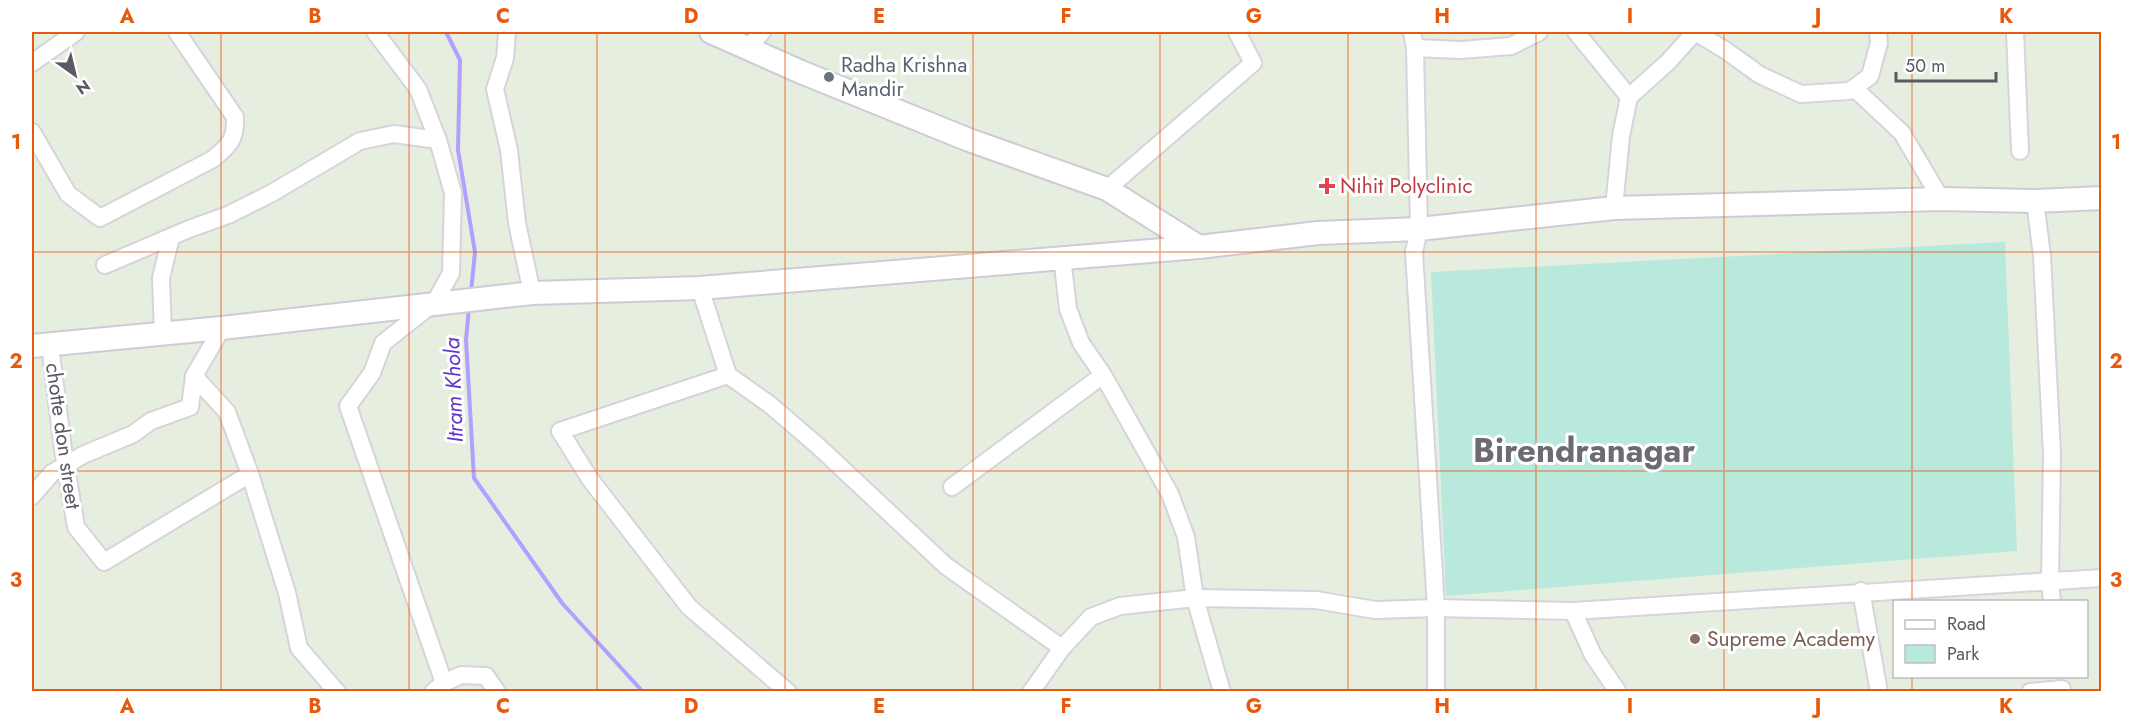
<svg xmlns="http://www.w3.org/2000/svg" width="2133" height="723" viewBox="0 0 2133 723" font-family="Jost,sans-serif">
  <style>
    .green { fill: #b9e9dd }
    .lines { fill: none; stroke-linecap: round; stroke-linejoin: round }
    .stream { stroke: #b29fff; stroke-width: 4 }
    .street-casing { stroke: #d7d3dc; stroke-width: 20 }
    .secondary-casing { stroke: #cfcbd6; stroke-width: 26 }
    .street { stroke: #fff; stroke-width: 16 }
    .secondary { stroke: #fff; stroke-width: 22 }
    .grid { fill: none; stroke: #e8590c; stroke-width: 1.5; stroke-opacity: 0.55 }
    .worship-dot { fill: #6b7280; stroke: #fff; stroke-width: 2 }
    .health-dot { fill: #e0444e; stroke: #fff; stroke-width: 2 }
    .education-dot { fill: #8d6e63; stroke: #fff; stroke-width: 2 }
    .labels { text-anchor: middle; stroke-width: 6; stroke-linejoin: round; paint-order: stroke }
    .worship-label { font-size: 21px; fill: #5b616d; stroke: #fff; text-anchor: start }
    .health-label { font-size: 21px; fill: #be3a42; stroke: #fff; text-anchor: start }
    .street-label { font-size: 21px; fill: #5c5963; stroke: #fff }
    .education-label { font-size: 21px; fill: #785e54; stroke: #fff; text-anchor: start }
    .water-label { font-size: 22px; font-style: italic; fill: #5f35ce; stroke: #fff }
    .town-label { font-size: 33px; font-weight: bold; fill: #6d6a75; stroke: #fff }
    .neatline { fill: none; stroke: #e8590c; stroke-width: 2 }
    .grid-label { font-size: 20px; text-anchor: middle; font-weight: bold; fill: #e8590c }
  </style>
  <rect width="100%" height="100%" fill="#e6eee0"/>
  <polygon class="green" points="2005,242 2017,551 1446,596 1431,272"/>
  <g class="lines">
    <g class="stream">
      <polyline points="446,32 460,60 458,150 475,252 471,292"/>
      <polyline points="469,308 466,340 474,478 562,603 643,692"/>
    </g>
    <defs>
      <g id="street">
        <polyline points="375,32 418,89 438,140 453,193 451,273 435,302 383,343 372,373 348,406 444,683 433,692"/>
        <polyline points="507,32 505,58 495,89 509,150 517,223 532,293"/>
        <polyline points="1412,32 1415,48 1419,229 1414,252 1436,608 1436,692"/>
        <polyline points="1576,32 1629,97"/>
        <polyline points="1695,32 1725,50 1760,75 1801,94 1849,91 1854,88"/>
        <polyline points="1878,32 1879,43 1870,76 1854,88 1902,133 1941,199"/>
        <polyline points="2015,32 2020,151"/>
        <polyline points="748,48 762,32"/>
        <polyline points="1415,48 1461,50 1511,46 1539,32"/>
        <polyline points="32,63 76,32"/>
        <path d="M32,132l36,62 32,24 113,-59c17,-14 23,-20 22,-42l-58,-85"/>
        <polyline points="1107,189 1253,63 1237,32"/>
        <polyline points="2035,201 2042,256 2052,454 2050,582 2052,602"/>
        <polyline points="1614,208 1621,136 1629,97 1668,62 1695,32"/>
        <polyline points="1062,257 1068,309 1081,343 1103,375 1170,494 1186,537 1195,598 1222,692"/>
        <polyline points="105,265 189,229 228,215 272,193 360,141 394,134 438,140"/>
        <polyline points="700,288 728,375 769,404 818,446 946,566 1062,648"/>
        <polyline points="222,328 194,376 227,412 250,474 287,593 299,648 337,692"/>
        <polyline points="163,334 161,278 171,237"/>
        <polyline points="50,345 63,449 76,527 104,562 250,474"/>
        <polyline points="728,375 560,431 590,479 689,607 788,692"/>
        <polyline points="952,487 1103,375"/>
        <polyline points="32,496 52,473 83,455 133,434 151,421 190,407 194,376"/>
        <polyline points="1861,591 1879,692"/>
        <polyline points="1573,611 1593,655 1618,692"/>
        <polyline points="444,683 461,675 486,676 497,692"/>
        <polyline points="1031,692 1062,648 1091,617 1120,606 1195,598 1316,600 1375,610 1436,608 1573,611 2102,578"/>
        <polyline points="2030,692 2062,689"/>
      </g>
      <g id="secondary">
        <polyline points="711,32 801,72 969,140 1107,189 1199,247"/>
        <polyline points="32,346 222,328 532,293 700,288 1199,247 1318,233 1419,229 1614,208 1941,199 2035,201 2102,198"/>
      </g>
    </defs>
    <use href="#street" class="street-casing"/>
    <use href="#secondary" class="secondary-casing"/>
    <use href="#street" class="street"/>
    <use href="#secondary" class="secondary"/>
  </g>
  <path class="grid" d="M221,32v660M409,32v660M597,32v660M785,32v660M973,32v660M1160,32v660M1348,32v660M1536,32v660M1724,32v660M1912,32v570M32,252h2070M32,471h2070M1912,676v16"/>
  <circle class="worship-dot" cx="829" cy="77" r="6"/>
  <path class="health-dot" d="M1324 177h6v6h6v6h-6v6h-6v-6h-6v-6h6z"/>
  <circle class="education-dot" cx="1695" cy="639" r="6"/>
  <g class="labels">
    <g class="worship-label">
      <text x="841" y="72">Radha Krishna<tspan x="841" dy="24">Mandir</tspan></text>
    </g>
    <g class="health-label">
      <text x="1340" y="193">Nihit Polyclinic</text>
    </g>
    <g class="street-label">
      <text transform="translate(63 436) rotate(82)" y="7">chotte don street</text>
    </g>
    <g class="education-label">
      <text x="1707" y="646">Supreme Academy</text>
    </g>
    <g class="water-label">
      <text transform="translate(453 390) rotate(-92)" y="8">Itram Khola</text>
    </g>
    <g class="town-label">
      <text x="1584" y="462">Birendranagar</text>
    </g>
  </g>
  <rect width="2133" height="723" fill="none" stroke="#ffffff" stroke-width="66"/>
  <rect x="1893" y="600" width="195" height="78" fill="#ffffff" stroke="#bebdc1" stroke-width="1.5"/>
  <rect x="1905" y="620" width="30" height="9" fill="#ffffff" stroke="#bebdc1" stroke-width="1.5"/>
  <text x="1947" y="630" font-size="18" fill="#5c5963">Road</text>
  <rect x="1905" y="645" width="30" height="18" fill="#b9e9dd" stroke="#bebdc1" stroke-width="1.5"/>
  <text x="1947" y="660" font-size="18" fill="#5c5963">Park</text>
  <g transform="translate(75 75) rotate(146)" stroke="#ffffff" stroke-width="4.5" paint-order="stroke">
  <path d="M0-4.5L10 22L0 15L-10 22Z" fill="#5c5963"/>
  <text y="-9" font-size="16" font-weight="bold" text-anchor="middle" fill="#5c5963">N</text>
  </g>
  <path d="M1896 72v9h100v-9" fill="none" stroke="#5c5963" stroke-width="3"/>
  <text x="1905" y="72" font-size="18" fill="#5c5963" stroke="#ffffff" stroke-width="4.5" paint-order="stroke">50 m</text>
  <rect x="33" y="33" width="2067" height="657" class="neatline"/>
  <g class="grid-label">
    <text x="127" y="23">A</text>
    <text x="315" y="23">B</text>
    <text x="503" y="23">C</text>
    <text x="691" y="23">D</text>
    <text x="879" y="23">E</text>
    <text x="1066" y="23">F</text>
    <text x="1254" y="23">G</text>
    <text x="1442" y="23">H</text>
    <text x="1630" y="23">I</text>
    <text x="1818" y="23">J</text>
    <text x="2006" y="23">K</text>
    <text x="16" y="149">1</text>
    <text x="2116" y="149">1</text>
    <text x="16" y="368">2</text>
    <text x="2116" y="368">2</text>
    <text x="16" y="587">3</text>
    <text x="2116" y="587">3</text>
    <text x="127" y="713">A</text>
    <text x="315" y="713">B</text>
    <text x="503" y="713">C</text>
    <text x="691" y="713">D</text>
    <text x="879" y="713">E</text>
    <text x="1066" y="713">F</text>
    <text x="1254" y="713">G</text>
    <text x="1442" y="713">H</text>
    <text x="1630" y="713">I</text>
    <text x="1818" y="713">J</text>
    <text x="2006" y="713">K</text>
  </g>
</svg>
